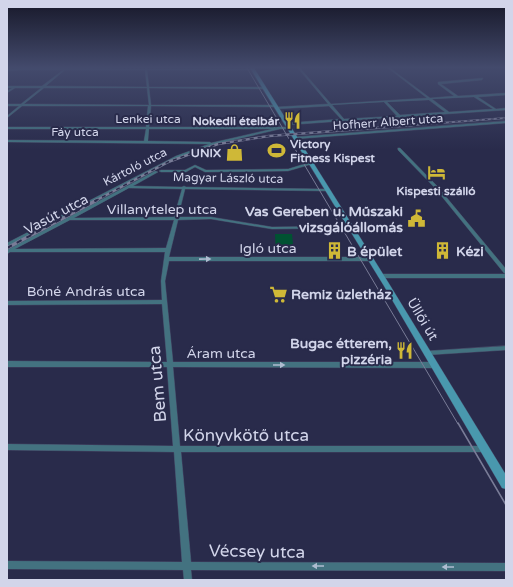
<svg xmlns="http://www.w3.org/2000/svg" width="513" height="587" viewBox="0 0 513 587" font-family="'Varela Round',sans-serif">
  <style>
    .green { fill: #005232 }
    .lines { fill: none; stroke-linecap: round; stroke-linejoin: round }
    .street-casing { stroke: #444664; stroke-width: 1 }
    .secondary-casing { stroke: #444664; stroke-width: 1 }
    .street { fill: #437280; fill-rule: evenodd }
    .secondary { fill: #4998ae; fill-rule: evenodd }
    .tram-far1 { stroke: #797c97; stroke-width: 1 }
    .tram { stroke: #797c97; stroke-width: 1.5 }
    .rail-far2-casing { stroke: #797c97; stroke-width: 2 }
    .rail-far1-casing { stroke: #797c97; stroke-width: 2.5 }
    .rail-casing { stroke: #797c97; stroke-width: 3.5 }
    .rail-far2 { stroke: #292b4b; stroke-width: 1; stroke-dasharray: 3; stroke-linecap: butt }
    .rail-far1 { stroke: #292b4b; stroke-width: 1.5; stroke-dasharray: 4; stroke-linecap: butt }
    .rail { stroke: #292b4b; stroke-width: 2; stroke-dasharray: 5.5; stroke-linecap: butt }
    .oneway { fill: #aebcd0 }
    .labels { text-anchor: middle; stroke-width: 4; stroke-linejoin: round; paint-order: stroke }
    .far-street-label { font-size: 12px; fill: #d2d5ea; stroke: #292b4b }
    .far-poi-label { font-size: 12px; font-weight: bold; fill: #d2d5ea; stroke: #292b4b; text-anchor: end }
    .street-label { font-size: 14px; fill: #d2d5ea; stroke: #292b4b }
    .poi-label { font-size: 14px; font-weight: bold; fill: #d2d5ea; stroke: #292b4b; text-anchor: start }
    .near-street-label { font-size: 17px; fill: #d2d5ea; stroke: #292b4b }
  </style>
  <rect width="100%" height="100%" fill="#292b4b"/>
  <polygon class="green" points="275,234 292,234 294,254 276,254"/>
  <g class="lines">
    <defs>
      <g id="street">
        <path d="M24,68l121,1v-1h2v1h106l1,1h-107l2,17h115l1,1 -1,1 -115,-1 2,17h123l1,1 -1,1 -123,-1 -2,21h140l2,1 -2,1h-9l-64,15 -38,14 -171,89v-4l169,-87 33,-12 -202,-2v-2l137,1 2,-12h-139v-2h139l2,-21h-126l-15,12v-2l12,-10h-12v-2h14l20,-16h-26l-8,5v-2l5,-3h-5v-2h35l21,-16h-39l-17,1v-2zM65,70h80l2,17 -101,-1zM44,88h103l2,17 -125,-1zM149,129h123l-61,14 -1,-1 -62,-1z"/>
        <path d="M298,68h2l31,36 96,-6 -39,-30h2l40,30 24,-2 -16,-12v-2l45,-4 -1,2 -41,4 17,12 48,-3v2l-28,2 18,12 10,-1v2l-105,7 -1,1 -1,-1 -112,8 -1,-1v-1l55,-4 -12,-13 -54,3v-2h1l52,-3zM474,97l19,12 -44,3 -17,-13zM429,100l16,12 -45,3 -13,-13zM384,102l13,14 -53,3 -12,-14z"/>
        <polygon points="506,121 506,123 295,139 293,138 295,137"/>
        <polygon points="398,148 400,148 437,186 506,269 506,274 504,273 435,188 398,150"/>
        <polygon points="311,162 312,162 312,164 288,171 205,172 195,167 186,172 161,172 159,171 161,170 185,170 195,165 206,170 288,169"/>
        <path d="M155,171l3,1 -25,14 49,1 2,-1 2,1 140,2 2,1 -2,1 -141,-2 -7,28h33l61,10 78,-1 2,1 -2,1 -78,1 -61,-10 -33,1 -9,37h200l2,2 -2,2h-200l-4,20 8,81h261l2,1 1,2 -1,2 -2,1 -261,-1 7,79h304l2,1 1,2 -1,2 -2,1h-303l10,110 315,1v8l-315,-1 1,10h-8l-1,-10 -176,-1v-8l175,1 -8,-110 -167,-2v-6l166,2 -6,-79h-160v-6l160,1 -5,-58 -155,1v-4l155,-1 -1,-19 4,-29h-155l-3,2v-4zM129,188l53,1 -8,28 -100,1zM70,220h104l-8,28 -151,1z"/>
        <polygon points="380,274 506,274 506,278 380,278 378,276"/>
        <polygon points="506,346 506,350 427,355 425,355 424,353 425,351 427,351"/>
      </g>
      <polygon id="secondary" points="250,68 254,68 388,282 506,475 506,489 502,488 384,286"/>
    </defs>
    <use href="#street" class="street-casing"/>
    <use href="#secondary" class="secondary-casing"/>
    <use href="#street" class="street"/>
    <use href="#secondary" class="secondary"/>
    <polyline class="tram-far1" points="247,68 458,424"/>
    <polyline class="tram" points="458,423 506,505"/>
    <defs>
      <polyline id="rail-far2" points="401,126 506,118"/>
      <polyline id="rail-far1" points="95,201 168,162 218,144 269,136 415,125"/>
      <polyline id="rail" points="7,248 97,200"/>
    </defs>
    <use href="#rail-far2" class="rail-far2-casing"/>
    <use href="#rail-far1" class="rail-far1-casing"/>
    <use href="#rail" class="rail-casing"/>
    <use href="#rail-far2" class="rail-far2"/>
    <use href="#rail-far1" class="rail-far1"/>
    <use href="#rail" class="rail"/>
  </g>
  <defs><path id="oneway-solid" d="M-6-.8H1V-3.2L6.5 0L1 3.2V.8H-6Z"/></defs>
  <g class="oneway">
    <use href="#oneway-solid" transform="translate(205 259) rotate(-1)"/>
    <use href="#oneway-solid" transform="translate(279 365)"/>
    <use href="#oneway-solid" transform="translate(318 566) rotate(-180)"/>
    <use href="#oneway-solid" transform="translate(448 567) rotate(-180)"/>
  </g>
  <linearGradient id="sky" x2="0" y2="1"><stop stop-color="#171829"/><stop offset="0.45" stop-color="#434a6c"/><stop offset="1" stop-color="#434a6c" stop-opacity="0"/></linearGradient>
  <rect width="513" height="150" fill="url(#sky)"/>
  <defs>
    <symbol id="restaurant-bare" viewBox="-9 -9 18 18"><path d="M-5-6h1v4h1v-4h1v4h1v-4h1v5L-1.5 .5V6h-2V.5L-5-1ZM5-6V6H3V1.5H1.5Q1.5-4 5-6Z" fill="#cfb837" stroke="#292b4b" stroke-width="2.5" paint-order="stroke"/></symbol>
    <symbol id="stadium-bare" viewBox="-9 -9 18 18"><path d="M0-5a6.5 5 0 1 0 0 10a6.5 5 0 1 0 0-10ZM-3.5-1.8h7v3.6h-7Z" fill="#cfb837" stroke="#292b4b" stroke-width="2.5" paint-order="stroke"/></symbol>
    <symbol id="shop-bare" viewBox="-9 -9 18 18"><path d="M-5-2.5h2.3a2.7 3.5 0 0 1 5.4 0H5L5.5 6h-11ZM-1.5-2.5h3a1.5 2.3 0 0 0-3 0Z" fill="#cfb837" stroke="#292b4b" stroke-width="2.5" paint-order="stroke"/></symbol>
    <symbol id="hotel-bare" viewBox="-9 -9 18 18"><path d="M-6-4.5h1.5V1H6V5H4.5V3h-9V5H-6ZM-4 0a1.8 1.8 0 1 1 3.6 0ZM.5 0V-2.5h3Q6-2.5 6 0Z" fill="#cfb837" stroke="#292b4b" stroke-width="2.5" paint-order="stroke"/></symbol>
    <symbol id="civic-bare" viewBox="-9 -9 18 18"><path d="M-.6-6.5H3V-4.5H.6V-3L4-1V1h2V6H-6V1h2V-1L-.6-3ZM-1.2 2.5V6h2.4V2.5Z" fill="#cfb837" stroke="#292b4b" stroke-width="2.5" paint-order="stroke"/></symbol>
    <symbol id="building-bare" viewBox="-9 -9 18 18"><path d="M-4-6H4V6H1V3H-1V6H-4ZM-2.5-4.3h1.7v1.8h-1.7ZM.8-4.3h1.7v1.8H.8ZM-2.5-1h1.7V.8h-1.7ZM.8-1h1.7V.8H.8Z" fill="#cfb837" stroke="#292b4b" stroke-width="2.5" paint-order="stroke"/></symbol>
    <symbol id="supermarket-bare" viewBox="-9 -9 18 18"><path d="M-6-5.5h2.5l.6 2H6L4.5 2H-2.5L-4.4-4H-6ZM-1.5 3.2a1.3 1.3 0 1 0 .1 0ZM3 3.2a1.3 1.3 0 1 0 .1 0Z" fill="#cfb837" stroke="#292b4b" stroke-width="2.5" paint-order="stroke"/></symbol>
  </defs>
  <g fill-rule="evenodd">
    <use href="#restaurant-bare" x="280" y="108" width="25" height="25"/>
    <use href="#stadium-bare" x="264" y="138" width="25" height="25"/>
    <use href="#shop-bare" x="222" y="140" width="25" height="25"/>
    <use href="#hotel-bare" x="424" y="160" width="25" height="25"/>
    <use href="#civic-bare" x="404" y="206" width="25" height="25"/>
    <use href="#building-bare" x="322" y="238" width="25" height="25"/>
    <use href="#building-bare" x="430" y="238" width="25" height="25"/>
    <use href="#supermarket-bare" x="266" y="282" width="25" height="25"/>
    <use href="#restaurant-bare" x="392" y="338" width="25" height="25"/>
  </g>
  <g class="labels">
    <g class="far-street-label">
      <text x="148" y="123">Lenkei utca</text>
      <text transform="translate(388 122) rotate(-4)" y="4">Hofherr Albert utca</text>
      <text x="75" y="136">Fáy utca</text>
      <text transform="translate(135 167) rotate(-27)" y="4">Kártoló utca</text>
      <text transform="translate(228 178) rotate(1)" y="4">Magyar László utca</text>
    </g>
    <g class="far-poi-label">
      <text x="279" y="125">Nokedli ételbár</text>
      <text x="290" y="148" text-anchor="start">Victory<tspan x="290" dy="14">Fitness Kispest</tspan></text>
      <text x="221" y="157">UNIX</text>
      <text x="436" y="195" text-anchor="middle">Kispesti szálló</text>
    </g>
    <g class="street-label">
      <text x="162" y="214">Villanytelep utca</text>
      <text transform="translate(56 214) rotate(-28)" y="5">Vasút utca</text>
      <text x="268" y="253">Igló utca</text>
      <text x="86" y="296">Bóné András utca</text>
      <text transform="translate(423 319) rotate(59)" y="5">Üllői út</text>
      <text x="221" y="358">Áram utca</text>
    </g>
    <g class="poi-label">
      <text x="403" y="216" text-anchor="end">Vas Gereben u. Műszaki<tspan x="403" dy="16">vizsgálóállomás</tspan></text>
      <text x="347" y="256">B épület</text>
      <text x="456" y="256">Kézi</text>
      <text x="291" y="299">Remiz üzletház</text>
      <text x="392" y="348" text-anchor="end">Bugac étterem,<tspan x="392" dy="16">pizzéria</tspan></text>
    </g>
    <g class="near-street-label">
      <text transform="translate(157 384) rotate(-95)" y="6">Bem utca</text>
      <text x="246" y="441">Könyvkötő utca</text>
      <text transform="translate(257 551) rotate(1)" y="6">Vécsey utca</text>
    </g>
  </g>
  <rect width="513" height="587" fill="none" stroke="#d2d5ea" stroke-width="16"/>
</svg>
